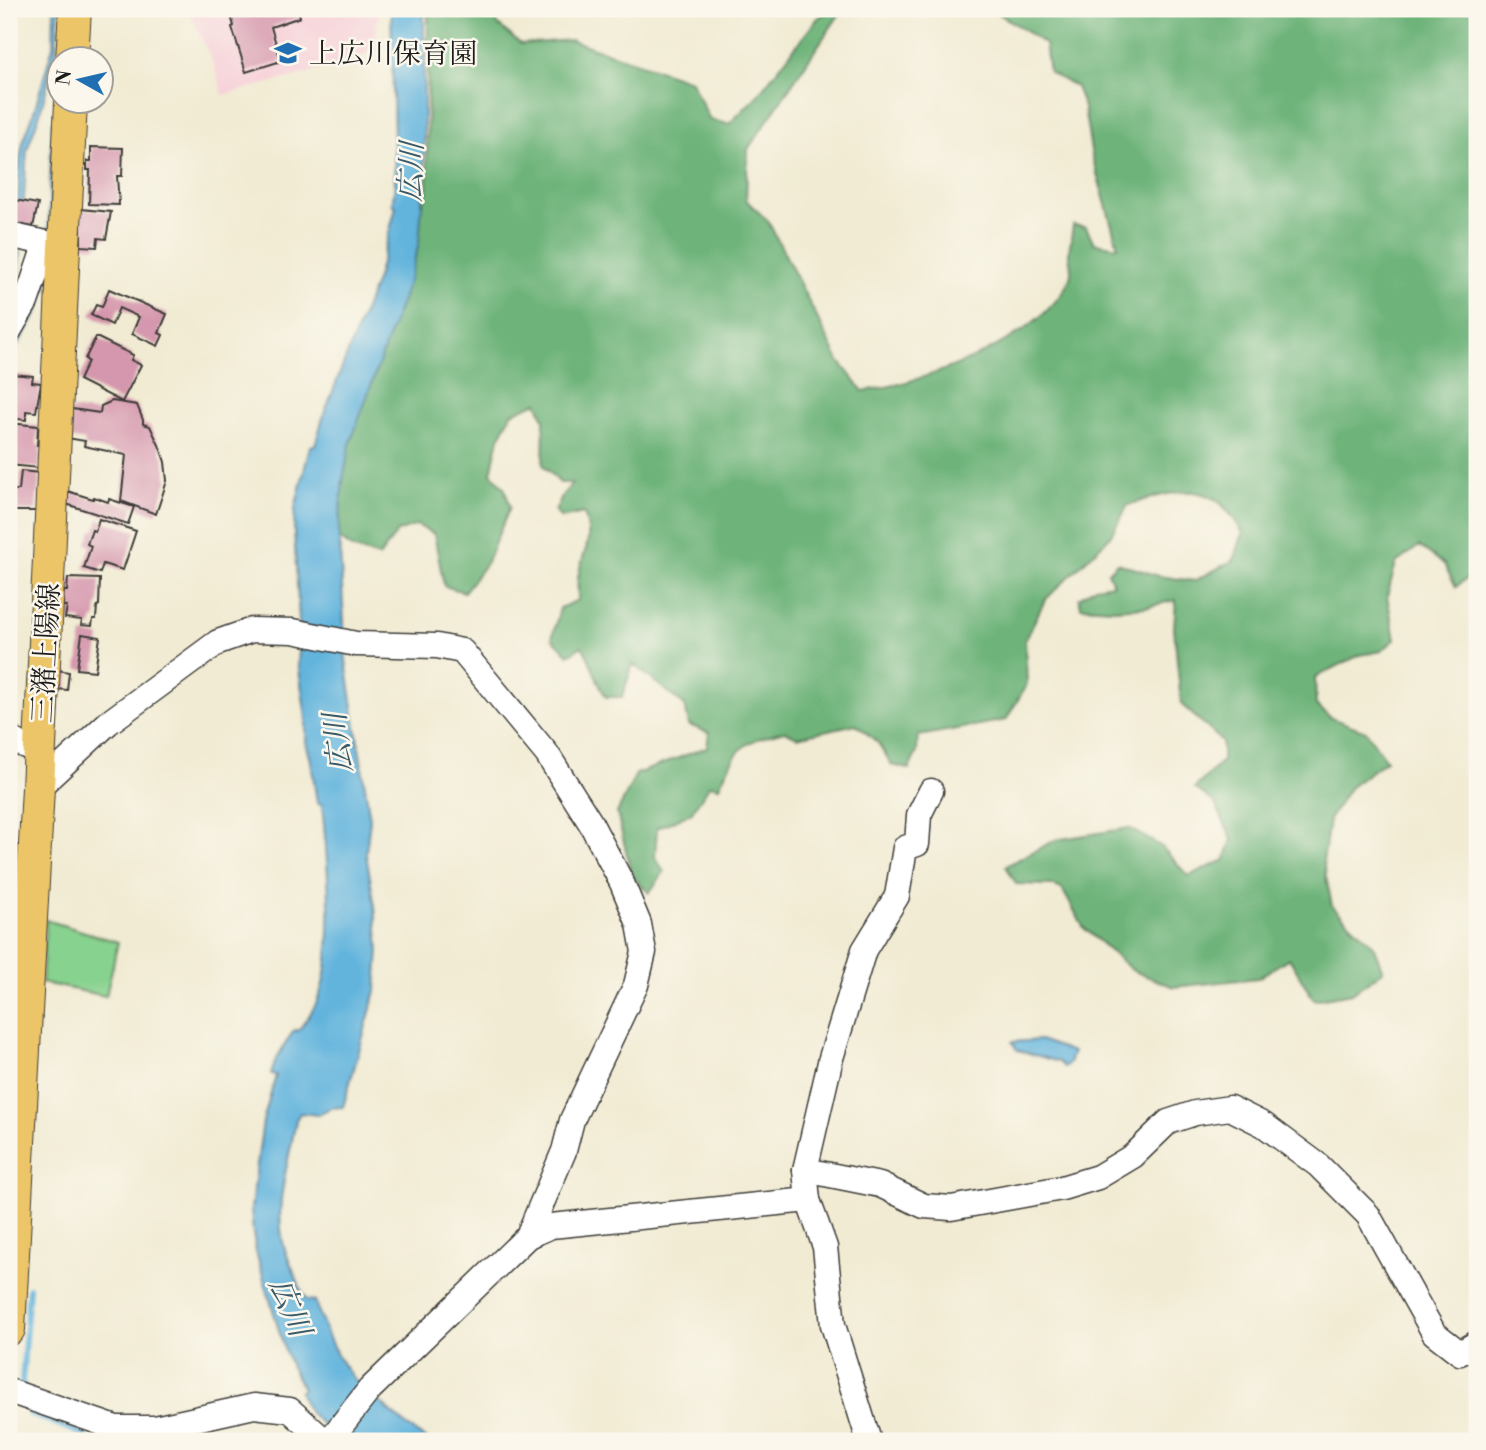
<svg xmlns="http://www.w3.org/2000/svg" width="1486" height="1450" viewBox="0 0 1486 1450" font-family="'Libre Bodoni','Noto Serif JP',serif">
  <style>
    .built { fill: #f6cfd8 }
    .green { fill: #88d28f; stroke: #527756; stroke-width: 2 }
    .forest { fill: #6eb47a; stroke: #45684b; stroke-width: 2 }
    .water { fill: #62b4dd; stroke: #3f687c; stroke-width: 2 }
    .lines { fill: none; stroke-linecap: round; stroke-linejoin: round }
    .stream { stroke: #62b4dd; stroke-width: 6 }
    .building { fill: #d597ad }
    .minor-casing { stroke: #3c3b37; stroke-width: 27 }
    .major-casing { stroke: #3c3b37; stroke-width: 34 }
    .minor { stroke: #fff; stroke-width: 24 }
    .major { stroke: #ecc569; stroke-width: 32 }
    .labels { text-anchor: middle; stroke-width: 5; stroke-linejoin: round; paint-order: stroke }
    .poi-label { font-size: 28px; fill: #1c1c1c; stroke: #fbf7ec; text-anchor: start }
    .street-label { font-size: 28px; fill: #1c1c1c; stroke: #fbf7ec }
    .water-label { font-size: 30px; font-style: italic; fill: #385969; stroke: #fbf7ec }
  </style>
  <rect width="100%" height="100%" fill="#fbf7ec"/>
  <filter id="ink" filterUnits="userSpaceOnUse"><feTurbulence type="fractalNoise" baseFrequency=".0143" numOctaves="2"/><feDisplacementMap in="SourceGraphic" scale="14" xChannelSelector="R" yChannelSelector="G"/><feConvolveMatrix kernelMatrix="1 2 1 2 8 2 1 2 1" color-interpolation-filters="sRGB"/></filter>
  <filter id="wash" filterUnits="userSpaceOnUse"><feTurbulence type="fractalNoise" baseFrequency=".00686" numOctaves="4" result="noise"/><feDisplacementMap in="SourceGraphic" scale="28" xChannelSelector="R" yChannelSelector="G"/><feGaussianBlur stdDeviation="1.57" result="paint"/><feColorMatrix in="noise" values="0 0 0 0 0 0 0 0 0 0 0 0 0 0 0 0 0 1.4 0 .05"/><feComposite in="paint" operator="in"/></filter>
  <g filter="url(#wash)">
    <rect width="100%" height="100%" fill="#f1ebd3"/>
    <polygon class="built" points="188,9 379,9 374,46 358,60 223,95 214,65"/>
    <polygon class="green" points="46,920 118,942 106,996 42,983"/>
    <path class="forest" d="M428,9h65l4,15 24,20 50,-4 120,41 19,39 19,4 27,-27 62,-79 14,-9h11l-95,140 -2,51 22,21 71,140 24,30c61,-7 183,-53 207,-113 3,-8 -1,-18 -1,-26 1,-9 3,-18 4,-27l13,2 8,16 24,4 -26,-91 -8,-48 -8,-21 -27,-15 -4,-28 -53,-35h485v561l-21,17 -12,-23 -25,-18 -23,17 -9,33 8,43 -13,12 -22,4 -45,22 1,28 15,13 35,13 20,29 -37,28 -20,32 -6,42 9,44 41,39 10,26 -31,22 -38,7 -25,-42 -31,20 -84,9 -41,-16 -49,-43 -22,-39 -11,-4 -35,-1 -10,-18 49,-26 74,-12 33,19 26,29 37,-16 7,-21 -17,-36 -20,-15 27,-27v-20l-41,-37 -7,-76 2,-28 -31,7 -31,2 -33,-2 -2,-9 16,-11 18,-3 -5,-12 9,-9 42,13 35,5 40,-21 9,-27c-5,-8 -10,-16 -16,-23 -26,-31 -67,-15 -99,-5l-19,33 -64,62 -20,40 2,44 -21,36 -88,16 -1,16 -8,17 -17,-4 -14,-22 -22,-19 -59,13 -12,-6c-44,11 -47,15 -66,56l-9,-2 -19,28 -34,15 -2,29 9,15 -15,21 -17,-17 -15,-63 19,-39 71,-27 2,-14 -20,-8 -4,-19 -52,-42 -11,33h-16c-11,-17 -13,-34 -24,-51l-13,9 -17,-17 8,-30 18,-8c0,-7 -1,-15 0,-22 4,-29 17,-33 6,-65l-23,5 -6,-7 8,-16 9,-12h-12l-17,-18 1,-46 -7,-17 -25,11 -13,25 -8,35 14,16 5,18 -23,55 -23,30 -20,-6 -10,-52 -17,-9 -20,7 -18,25 -27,-9 -24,-18 47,-200 29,-58 23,-81z"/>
    <g class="water">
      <polygon points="54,9 59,9 56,52 40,113 27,150 18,294 47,262 52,122 58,122 53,271 36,315 17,346 9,365 9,345 15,334 13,302 20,159 23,142 33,115 53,46"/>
      <path d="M391,9h33v167l-5,67 -10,37 -59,164 -7,36 -4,48 7,133 24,158 -4,35 9,52 4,44 -3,41 -33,116 -13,1 -12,7 -18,-2 -4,7c-8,49 -28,98 -5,145 6,12 8,24 16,35l8,1c10,29 22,63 46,85 4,4 10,6 13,10 17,17 35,33 55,45h-89l-31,-29 -10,-20 4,-3 -12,-22 -7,-19 -28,-96 -3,-19 -2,-25 12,-87 13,-46 -5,-1 5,-15 18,-29 4,1c7,-10 16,-20 20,-32 19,-45 9,-144 4,-194l-5,-2 -6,-42 -5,-19v-24l-8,-55 2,-23 -6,-110 1,-21 15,-63 5,-1 9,-31 53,-136 19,-71 -4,-3 3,-18z"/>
      <polygon points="1040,1040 1073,1052 1069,1063 1064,1067 1059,1062 1017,1050 1012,1042"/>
    </g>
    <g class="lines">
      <g class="stream">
        <polyline points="25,1390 22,1381 29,1288"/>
        <polyline points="28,1404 30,1414 83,1434 86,1441"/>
      </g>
    </g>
    <g id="blocks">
      <g class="building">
        <polygon points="229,9 298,9 300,17 271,27 281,61 246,72 232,27 234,26"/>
        <polygon points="91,147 123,148 122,176 117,176 119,205 89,204 90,170 87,170 87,161 91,161"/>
        <polygon points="9,199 38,204 33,227 9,222"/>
        <polygon points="81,209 111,212 106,239 98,238 97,247 81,246"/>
        <polygon points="109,289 167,314 159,333 163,335 158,346 132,334 139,317 119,308 112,325 91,315 96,305 102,307"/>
        <polygon points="96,337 133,355 131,360 141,365 122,402 79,380 88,361 85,359"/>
        <polygon points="11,374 33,376 32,382 41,383 36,412 26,411 26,420 9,418"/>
        <polygon points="112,401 137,405 143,420 143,424 150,426 159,445 165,462 167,481 156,514 121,501 126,455 84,446 85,441 67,438 72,409 100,413 101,406"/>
        <polygon points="9,423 38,426 37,445 41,445 39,468 9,465"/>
        <polygon points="21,471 40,473 36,511 9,511 9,490 19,490"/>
        <polygon points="67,491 93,499 94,497 108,502 109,499 134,507 128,524 63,503"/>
        <polygon points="99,519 136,531 123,570 103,564 100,573 84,568 91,546 87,544 92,530 95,531"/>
        <polygon points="68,578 100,579 99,605 97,606 96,619 93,619 92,626 81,625 82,620 65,618 67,606 63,606 64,591 67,591"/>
        <polygon points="82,634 100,637 95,671 77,669"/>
        <polygon points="58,670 69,672 67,690 56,689"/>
        <polygon points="9,854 16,854 14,892 9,892"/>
        <polygon points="9,954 19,955 12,1017 9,1017"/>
      </g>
    </g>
  </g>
  <g filter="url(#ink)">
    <use href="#blocks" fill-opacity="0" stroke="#3c3b37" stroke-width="2"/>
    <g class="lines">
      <defs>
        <g id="minor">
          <polyline points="9,235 59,246"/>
          <polyline points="9,331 26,302 46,243"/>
          <polyline points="9,739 40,752"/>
          <polyline points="38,788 108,723 218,642 252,630 293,631 356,644 437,646 462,651 547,754 590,822 622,883 639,924 644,952 636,985 572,1120 564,1151 528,1236"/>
          <polyline points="805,1170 880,1185 924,1206 951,1208 1062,1188 1098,1177 1133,1156 1168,1122 1195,1113 1230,1108 1264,1125 1318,1165 1368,1215 1434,1333 1460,1353 1477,1343"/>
          <polyline points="9,1391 116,1428 155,1428 254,1406 290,1410 325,1441"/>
          <polyline points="329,1441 370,1389 528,1236 551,1226 808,1200"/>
          <polyline points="869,1441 833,1325 825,1247 808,1200 805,1170 831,1058 864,950 897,896 905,848 917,844 919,815 931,791"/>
        </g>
        <g id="major">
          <polyline points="72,60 75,9"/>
          <polyline points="9,1329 38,788 71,102"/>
        </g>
      </defs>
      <use href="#minor" class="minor-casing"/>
      <use href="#major" class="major-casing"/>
      <use href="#minor" class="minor"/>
      <use href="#major" class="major"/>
    </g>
  </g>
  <defs>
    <symbol id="school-bare" viewBox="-9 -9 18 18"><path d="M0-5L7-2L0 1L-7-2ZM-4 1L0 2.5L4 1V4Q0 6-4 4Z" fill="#1f6fb2" stroke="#fbf7ec" stroke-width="2.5" paint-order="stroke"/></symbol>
  </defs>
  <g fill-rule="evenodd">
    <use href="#school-bare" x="269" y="34" width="38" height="38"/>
  </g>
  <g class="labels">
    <g class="poi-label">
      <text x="309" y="63">上広川保育園</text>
    </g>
    <g class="street-label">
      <text transform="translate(45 653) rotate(-87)" y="10">三潴上陽線</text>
    </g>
    <g class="water-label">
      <text transform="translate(411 172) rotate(-88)" y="10">広川</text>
      <text transform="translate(338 743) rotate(-97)" y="10">広川</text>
      <text transform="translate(290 1307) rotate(67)" y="10">広川</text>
    </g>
  </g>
  <rect width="1486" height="1450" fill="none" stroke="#fbf7ec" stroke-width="35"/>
  <g transform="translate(80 80) rotate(278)"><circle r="33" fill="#fbf7ec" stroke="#a29f99" stroke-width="2"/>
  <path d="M0-5L12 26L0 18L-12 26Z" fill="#1f6fb2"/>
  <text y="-10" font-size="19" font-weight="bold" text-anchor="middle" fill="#1c1c1c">N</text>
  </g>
</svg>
